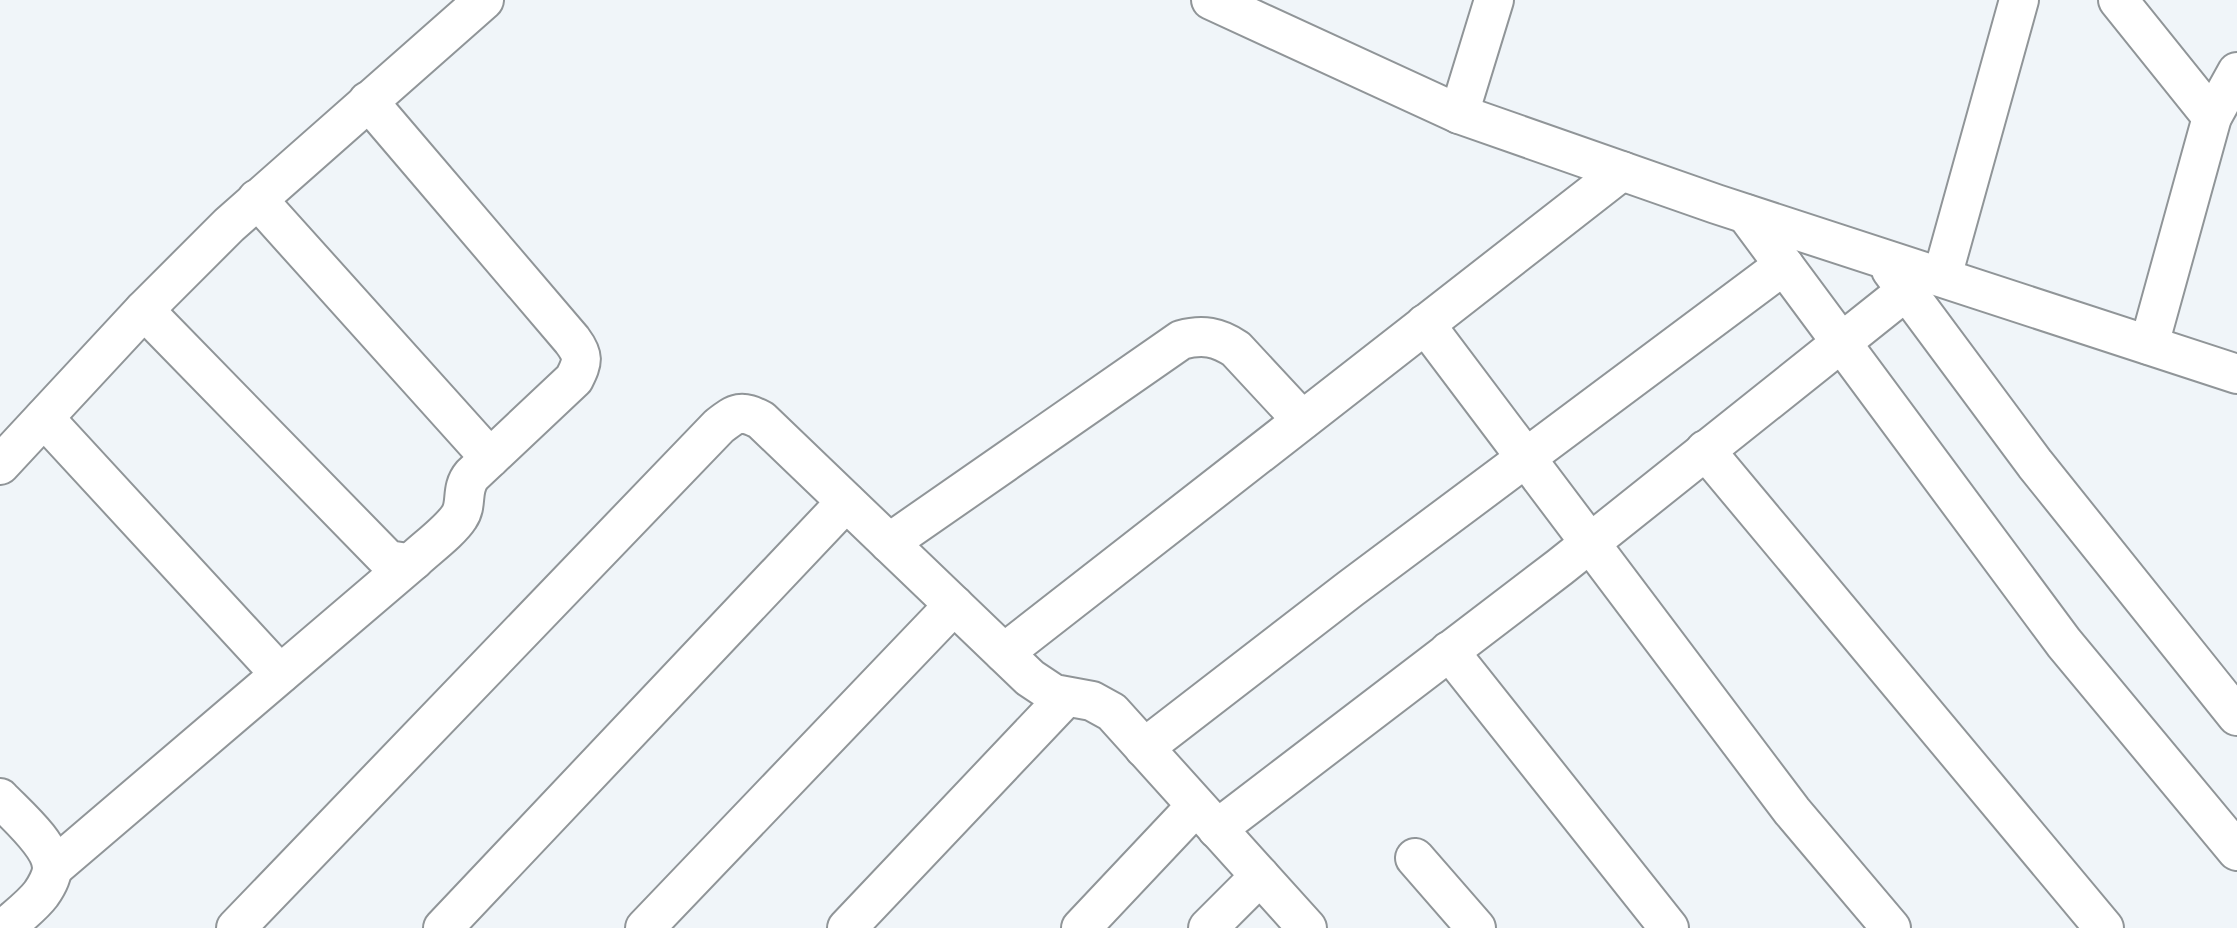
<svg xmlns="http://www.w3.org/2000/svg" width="2237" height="928" viewBox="0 0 2237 928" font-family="'Work Sans',sans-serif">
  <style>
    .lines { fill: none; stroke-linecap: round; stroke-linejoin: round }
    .minor-casing { stroke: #909598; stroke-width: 42 }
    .minor { stroke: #fff; stroke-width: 38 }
  </style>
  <rect width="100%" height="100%" fill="#f0f5f9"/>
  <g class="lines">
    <defs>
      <g id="minor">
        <polyline points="1211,0 1459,114 1716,204 2237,374"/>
        <polyline points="2118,0 2212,117"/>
        <polyline points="1459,114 1494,0"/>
        <polyline points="257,199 490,458"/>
        <polyline points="1746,214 2064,643 2237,851"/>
        <polyline points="1891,270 2035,464 2237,716"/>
        <polyline points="1942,277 2019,0"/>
        <path d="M144,310l244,250 19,3 7,-3c14,-13 36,-29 45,-43 9,-13 1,-28 13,-42l102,-96c9,-18 10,-23 -2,-39l-204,-239"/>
        <polyline points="1425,324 1792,811 1891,928"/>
        <polyline points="2149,345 2212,117 2237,72"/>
        <polyline points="44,418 280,674"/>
        <polyline points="1705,450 2104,928"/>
        <polyline points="0,465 144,310 229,225 484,0"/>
        <path d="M889,543l292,-203c22,-6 37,-3 55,9l66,71"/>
        <polyline points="1449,651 1669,928"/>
        <polyline points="1004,653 1622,171"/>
        <polyline points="1144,748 1350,589 1784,265"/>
        <path d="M0,798c15,16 52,47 52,70 0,8 -6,19 -11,26 -9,12 -24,23 -36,34"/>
        <polyline points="1217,829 1560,567 1906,291"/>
        <polyline points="1415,858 1476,928"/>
        <polyline points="52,869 414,560"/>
        <path d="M236,928l483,-502c18,-14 22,-16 42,-6l269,258 24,16 38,7 20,11 195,216"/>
        <polyline points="443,928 846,502"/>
        <polyline points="645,928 954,605"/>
        <polyline points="847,928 1066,697"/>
        <polyline points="1081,928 1196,806"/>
        <polyline points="1208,928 1260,876"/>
      </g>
    </defs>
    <use href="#minor" class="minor-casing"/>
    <use href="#minor" class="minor"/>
  </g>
</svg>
